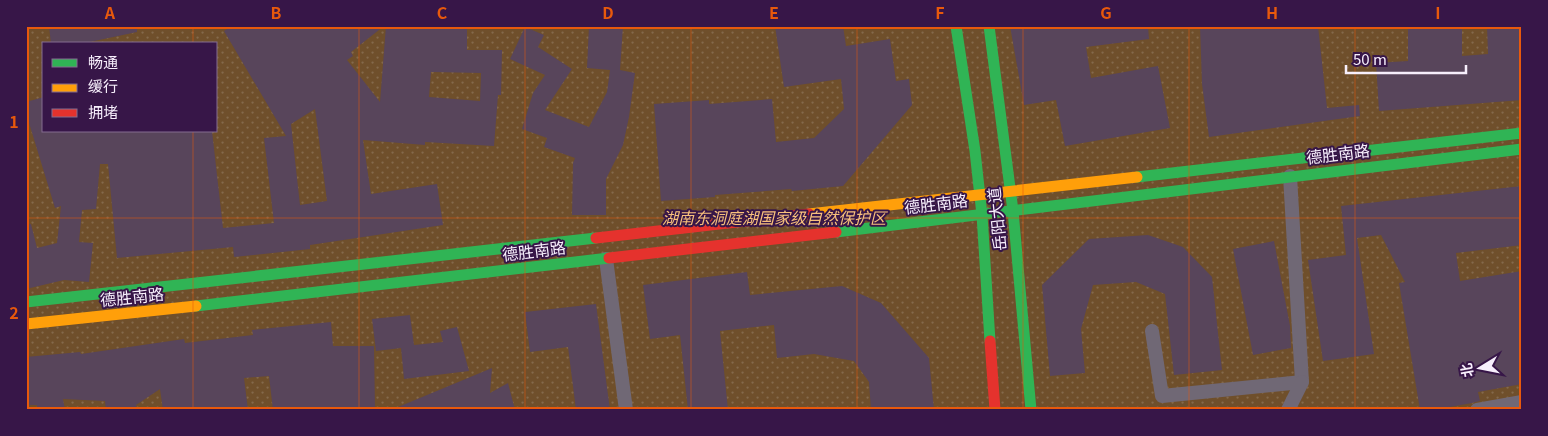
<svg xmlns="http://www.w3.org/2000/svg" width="1548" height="436" viewBox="0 0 1548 436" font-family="Georgia,'Noto Sans SC',serif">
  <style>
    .park { fill: url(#park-dots); fill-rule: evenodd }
    .building { fill: #58455b; fill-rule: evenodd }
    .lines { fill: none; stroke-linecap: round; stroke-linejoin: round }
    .street { stroke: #706875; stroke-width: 14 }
    .fast { stroke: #30b455; stroke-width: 11 }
    .slow { stroke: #ff9f0a; stroke-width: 11 }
    .jam { stroke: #e5322d; stroke-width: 11 }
    .grid { fill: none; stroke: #e8590c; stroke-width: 1; stroke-opacity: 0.55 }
    .labels { text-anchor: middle; stroke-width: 4; stroke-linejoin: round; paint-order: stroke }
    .street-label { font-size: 16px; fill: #f7effc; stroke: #371648 }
    .park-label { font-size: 16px; font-style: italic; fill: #f8c17c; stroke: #371648 }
    .neatline { fill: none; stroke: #e8590c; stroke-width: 2 }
    .grid-label { font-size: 16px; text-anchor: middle; font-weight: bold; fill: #e8590c }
  </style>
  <defs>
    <pattern id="park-dots" width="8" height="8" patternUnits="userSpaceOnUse" patternTransform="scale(1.25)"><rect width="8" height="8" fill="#6f4f2b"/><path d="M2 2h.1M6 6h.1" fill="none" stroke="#84694b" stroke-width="1.8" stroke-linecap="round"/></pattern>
  </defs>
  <rect width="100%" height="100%" fill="#3e2c48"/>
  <path class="park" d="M26,26h1496v384h-1496zM44,44h172v87h-172z"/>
  <g class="building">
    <polygon points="49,26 137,26 137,32 80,44 51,44"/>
    <path d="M232,26h152l-33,26 2,4 -6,4 33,42 6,-76h81v24h35l-1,45h-3l-4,51 -69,-4v3l-62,-5 8,54 66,-10 6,41 -133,20v4l-76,8 -1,-10 -116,11 -9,-94h-8l-4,45 -14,1 -3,32 14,1 -4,39 -25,-2 -38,9v-64l5,-1 6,24 20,-5 4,-37 -6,2 -29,-95v-11l18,-5v34h168l11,97 51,-5 -10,-85 22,-2 -62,-105zM431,72l50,1 -1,28 -51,-4zM315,109l12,92 -27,4 -9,-81z"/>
    <polygon points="589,26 623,26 620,70 635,73 629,117 623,145 606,179 606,215 572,215 573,163 575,158 544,147 547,138 522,129 533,93 545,75 510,59 525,27 544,35 538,47 572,69 545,110 589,127 607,92 610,70 587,68"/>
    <polygon points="775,26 843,26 846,46 890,39 896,81 909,79 912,105 843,186 792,191 791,189 715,195 715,197 661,201 654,104 709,100 709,104 772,99 776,142 814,138 844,109 841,79 784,87"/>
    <polygon points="1010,26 1066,26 1067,29 1082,26 1148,26 1149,39 1086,47 1091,78 1158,66 1170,128 1065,146 1056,100 1024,105"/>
    <polygon points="1200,26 1318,26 1327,108 1359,105 1360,116 1209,137 1202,84"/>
    <polygon points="1408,26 1462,26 1462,56 1488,54 1487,26 1522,26 1522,100 1379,111 1376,63 1408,61"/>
    <polygon points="1522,186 1522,245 1456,253 1460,281 1522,271 1522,384 1478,392 1480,401 1472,403 1432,410 1420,410 1399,283 1405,282 1381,235 1357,238 1374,354 1323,361 1308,260 1346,255 1341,206"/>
    <polygon points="1148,235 1183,247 1212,277 1222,370 1174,375 1165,294 1136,282 1093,285 1081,329 1085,373 1050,376 1042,285 1089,239"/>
    <polygon points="1274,241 1290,326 1291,348 1253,355 1233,249"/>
    <polygon points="747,272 750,295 842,286 881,303 929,358 934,410 871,410 869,382 854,361 814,354 777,358 774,325 720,331 728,410 688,410 680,335 650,339 643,285"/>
    <polygon points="596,304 610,410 576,410 568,347 530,352 525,312"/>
    <polygon points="410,315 414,345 443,342 440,331 457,327 469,371 404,379 401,348 376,351 372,319"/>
    <polygon points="331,322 333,346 374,346 375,410 273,410 269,376 244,378 248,410 163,410 160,389 136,405 137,410 106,410 105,401 63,399 65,410 37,410 37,405 26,405 26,357 80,352 81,354 184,339 185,343 253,335 252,330"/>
    <polygon points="492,368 490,393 508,383 515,410 391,410"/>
  </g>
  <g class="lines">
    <g class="street">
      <polyline points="606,259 626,410"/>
      <polyline points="1152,331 1162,396 1302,382 1290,176"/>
      <polyline points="1288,410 1302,382"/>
      <polyline points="1477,410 1522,402"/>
    </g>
    <g class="fast">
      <polyline points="956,26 975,151 982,215 990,341"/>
      <polyline points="989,26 1013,211 1031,410"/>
      <polyline points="1137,177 1522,133"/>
      <polyline points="836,232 1522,149"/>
      <polyline points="26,302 596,238"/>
      <polyline points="196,306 609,258"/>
    </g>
    <g class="slow">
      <polyline points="809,214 1137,177"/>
      <polyline points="26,324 196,306"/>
    </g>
    <g class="jam">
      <polyline points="596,238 809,214"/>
      <polyline points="609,258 836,232"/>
      <polyline points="990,341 995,410"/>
    </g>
  </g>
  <path class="grid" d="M193,26v18M359,26v384M525,26v384M691,26v384M857,26v384M1023,26v384M1189,26v384M1355,26v384M193,131v279M26,218h1496"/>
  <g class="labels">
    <g class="street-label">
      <text transform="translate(1338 154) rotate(-7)" y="6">德胜南路</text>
      <text transform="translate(936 204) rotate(-7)" y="6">德胜南路</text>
      <text transform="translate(997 219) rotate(-96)" y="6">岳阳大道</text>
      <text transform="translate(534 251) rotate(-7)" y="6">德胜南路</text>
      <text transform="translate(132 297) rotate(-6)" y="6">德胜南路</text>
    </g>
    <g class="park-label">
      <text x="774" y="224">湖南东洞庭湖国家级自然保护区</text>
    </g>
  </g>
  <rect width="1548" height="436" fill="none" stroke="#371648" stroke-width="55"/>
  <rect x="42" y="42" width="175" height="90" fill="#371648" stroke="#846d90"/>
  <rect x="52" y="59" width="25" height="8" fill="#30b455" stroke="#846d90"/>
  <text x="88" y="68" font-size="15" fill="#f7effc">畅通</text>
  <rect x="52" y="84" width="25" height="8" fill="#ff9f0a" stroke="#846d90"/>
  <text x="88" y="92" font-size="15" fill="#f7effc">缓行</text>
  <rect x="52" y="109" width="25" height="8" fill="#e5322d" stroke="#846d90"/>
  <text x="88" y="118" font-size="15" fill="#f7effc">拥堵</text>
  <g transform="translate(1480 368) rotate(260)" stroke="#371648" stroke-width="4" paint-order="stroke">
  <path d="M0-4L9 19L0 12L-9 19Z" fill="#f7effc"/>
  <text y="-8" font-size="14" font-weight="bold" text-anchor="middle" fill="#f7effc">北</text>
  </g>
  <path d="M1346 65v8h120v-8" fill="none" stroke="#f7effc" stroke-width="2.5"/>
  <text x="1353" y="65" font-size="15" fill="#f7effc" stroke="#371648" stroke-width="4" paint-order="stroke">50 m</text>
  <rect x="28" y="28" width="1492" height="380" class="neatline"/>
  <g class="grid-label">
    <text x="110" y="19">A</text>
    <text x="276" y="19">B</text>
    <text x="442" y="19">C</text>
    <text x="608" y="19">D</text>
    <text x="774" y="19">E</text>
    <text x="940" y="19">F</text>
    <text x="1106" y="19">G</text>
    <text x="1272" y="19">H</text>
    <text x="1438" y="19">I</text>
    <text x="14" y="128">1</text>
    <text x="14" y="319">2</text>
  </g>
</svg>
